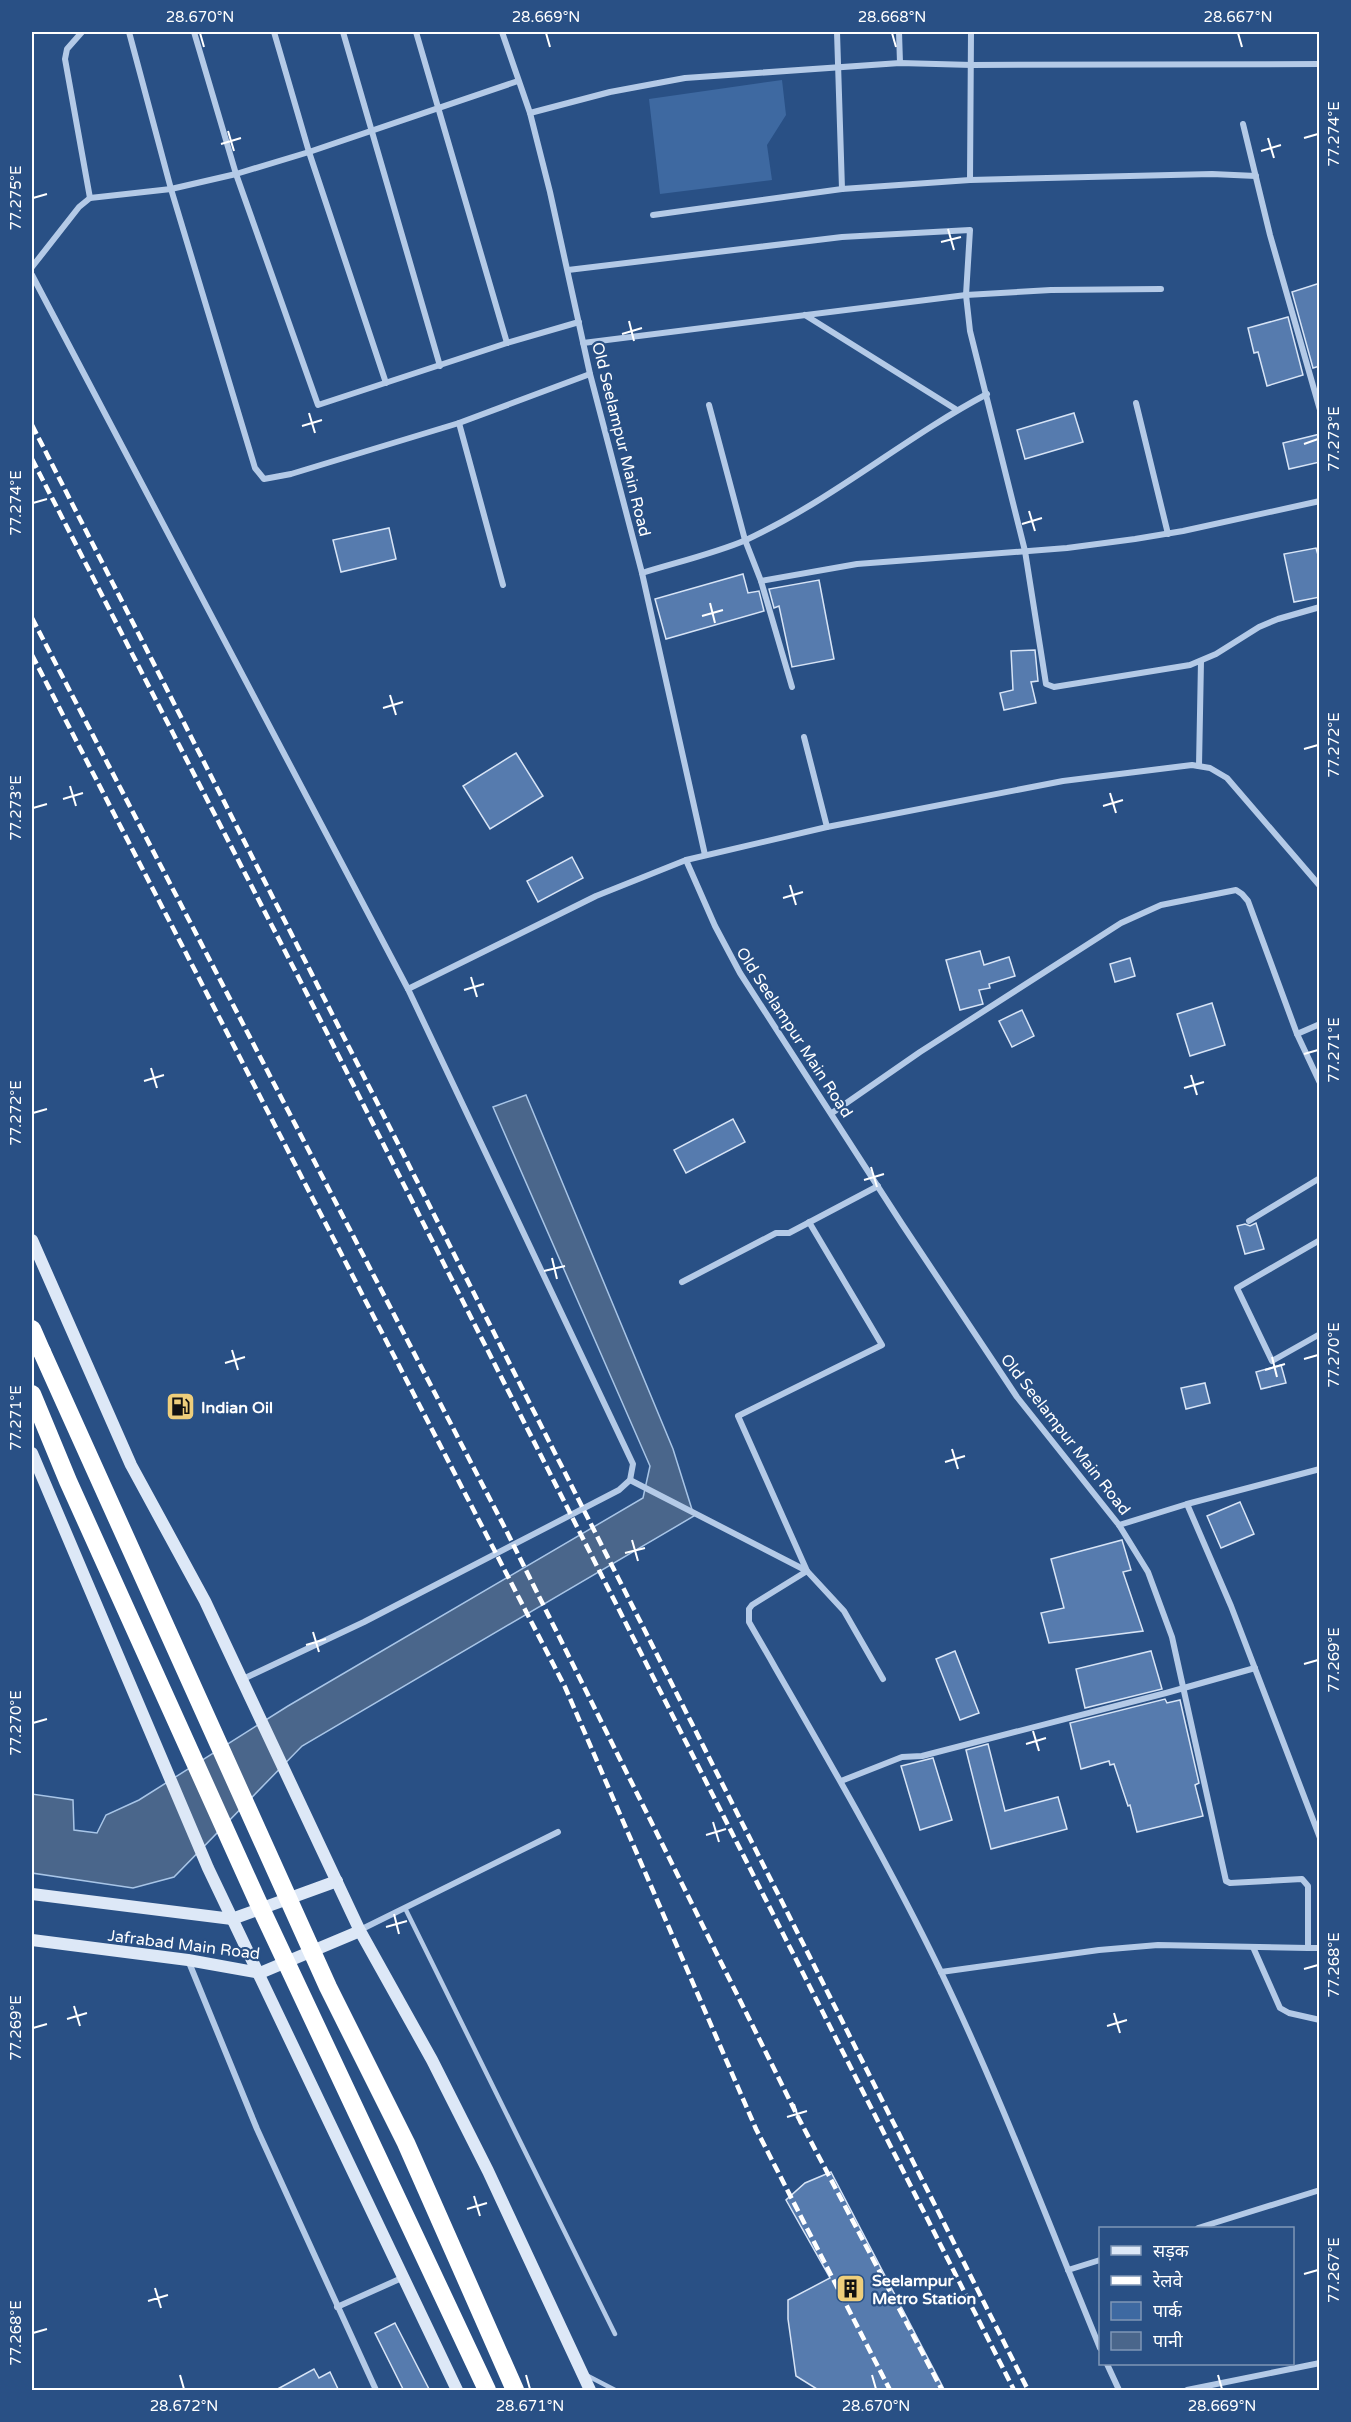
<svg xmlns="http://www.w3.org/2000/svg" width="1351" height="2422" viewBox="0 0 1351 2422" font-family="'Varela Round','Noto Sans Devanagari',sans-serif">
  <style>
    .green { fill: #3e69a1 }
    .water { fill: #4a668b; stroke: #a8c5e7; stroke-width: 1.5 }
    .building { fill: #567bae; stroke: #d7e4f6; stroke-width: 1.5 }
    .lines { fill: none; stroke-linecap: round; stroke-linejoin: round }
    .lane { stroke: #b4cae7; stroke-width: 4.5 }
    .street { stroke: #b4cae7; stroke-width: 6 }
    .secondary { stroke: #dde8f7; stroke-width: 12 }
    .highway { stroke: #fff; stroke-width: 18 }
    .rail { stroke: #fff; stroke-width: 4.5; stroke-dasharray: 10 4.5; stroke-linecap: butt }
    .highway-bridge { stroke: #fff; stroke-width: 18 }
    .ticks { fill: none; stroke: #fff; stroke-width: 2 }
    .labels { text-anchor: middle; stroke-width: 4.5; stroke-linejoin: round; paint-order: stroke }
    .street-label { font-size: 16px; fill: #fff; stroke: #295085 }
    .poi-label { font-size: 16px; font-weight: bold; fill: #fff; stroke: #295085; text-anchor: start }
    .neatline { fill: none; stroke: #fff; stroke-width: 2 }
    .ticks-label { font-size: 15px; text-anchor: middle; fill: #fff }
  </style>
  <rect width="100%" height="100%" fill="#295085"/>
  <polygon class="green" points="782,80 786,115 767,145 772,180 660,194 649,99"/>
  <polygon class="water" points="526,1095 673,1449 694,1516 302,1746 174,1877 133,1888 32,1873 32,1794 73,1800 74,1830 97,1833 106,1815 139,1800 288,1706 643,1498 650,1466 493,1107"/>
  <g class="building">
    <polygon points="1320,283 1320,366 1313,368 1292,292"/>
    <polygon points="1288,317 1303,375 1267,386 1258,352 1254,353 1248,328"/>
    <polygon points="1074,413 1083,442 1025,459 1017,430"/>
    <polygon points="1320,434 1320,462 1289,469 1283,443"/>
    <polygon points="389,528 396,559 341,572 333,540"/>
    <polygon points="1316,548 1320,562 1320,597 1294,602 1284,554"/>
    <polygon points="743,574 748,593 759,591 764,611 666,639 655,599"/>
    <polygon points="819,580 834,659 792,667 779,606 774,608 769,589"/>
    <polygon points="1035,650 1038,681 1031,682 1036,703 1004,710 1000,693 1013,690 1011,651"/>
    <polygon points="516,753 543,796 490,829 463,786"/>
    <polygon points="572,857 583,878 538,902 527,881"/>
    <polygon points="980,951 984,965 1009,957 1015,976 989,984 990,988 979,990 983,1004 960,1010 946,960"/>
    <polygon points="1130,958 1135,976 1115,982 1110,964"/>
    <polygon points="1212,1003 1225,1045 1190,1056 1177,1014"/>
    <polygon points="1022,1010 1034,1036 1012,1047 999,1021"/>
    <polygon points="733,1119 745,1142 686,1173 674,1150"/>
    <polygon points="1256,1223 1264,1249 1245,1254 1237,1226 1245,1224 1250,1226"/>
    <polygon points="1281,1365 1286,1383 1261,1389 1256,1372"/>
    <polygon points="1205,1383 1210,1403 1186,1409 1181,1388"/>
    <polygon points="1240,1502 1254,1534 1221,1548 1207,1516"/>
    <polygon points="1122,1540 1131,1570 1123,1572 1143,1631 1049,1643 1041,1613 1064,1608 1051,1559"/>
    <polygon points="955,1651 979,1713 960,1720 936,1659"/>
    <polygon points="1151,1651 1162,1689 1085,1708 1076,1669"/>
    <polygon points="1165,1699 1167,1703 1180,1700 1199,1783 1195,1785 1203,1816 1137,1832 1130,1805 1128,1806 1114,1764 1110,1765 1109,1761 1081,1769 1070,1723"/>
    <polygon points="988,1744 1005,1811 1058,1797 1067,1829 991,1849 966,1750"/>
    <polygon points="933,1758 952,1820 920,1830 901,1766"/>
    <polygon points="831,2172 945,2391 820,2391 796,2376 788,2319 788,2300 830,2278 786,2200 805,2183"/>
    <polygon points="395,2323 430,2391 404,2391 375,2333"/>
    <polygon points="314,2369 319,2378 330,2372 339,2391 274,2391"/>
  </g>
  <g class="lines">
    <g class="lane">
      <polyline points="405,1908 615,2334"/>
      <polyline points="588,2376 615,2390"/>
    </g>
    <g class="street">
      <polyline points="82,32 67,49 65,59 90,198"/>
      <polyline points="129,32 171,189 255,468 264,479 291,474 459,423 590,374"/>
      <polyline points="194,32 236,174 318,405 507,343 579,322"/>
      <polyline points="274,32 309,152 386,383"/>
      <polyline points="343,32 440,366"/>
      <polyline points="416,32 507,343"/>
      <polyline points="502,32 530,113 550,192 590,374 642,573 705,855"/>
      <polyline points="837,32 842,189"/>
      <polyline points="899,32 900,63"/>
      <polyline points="530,113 610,92 685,78 900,63 972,65 1320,64"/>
      <polyline points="1243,124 1270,235 1320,410"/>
      <polyline points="970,180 971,32"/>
      <polyline points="653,215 842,189 970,180 1212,174 1256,176"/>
      <polyline points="32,267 79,207 90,198 171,189 236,174 309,152 518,81"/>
      <polyline points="568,270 842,237 970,230 966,295 970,331 1025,551 1046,684 1054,687 1190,665 1216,654 1259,627 1278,619 1320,607"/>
      <polyline points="32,275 408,989 633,1464 630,1480 619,1490 364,1622 241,1680"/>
      <polyline points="805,315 957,410"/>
      <polyline points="583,343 966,295 1051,290 1161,289"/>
      <polyline points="1136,403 1168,534"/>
      <polyline points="709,405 745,540 761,581 792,687"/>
      <polyline points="459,423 503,585"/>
      <path d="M642,573c32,-10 74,-20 104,-33 86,-40 158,-102 241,-146"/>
      <polyline points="761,581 857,564 1067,548 1135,539 1183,531 1320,501"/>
      <polyline points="804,737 827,827"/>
      <polyline points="1199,766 1201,661"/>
      <polyline points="686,860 715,926 740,973 902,1224 1017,1397 1119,1525 1148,1572 1172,1637 1226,1881 1230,1883 1302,1879 1308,1886 1308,1948 1320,1948"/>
      <polyline points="408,989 596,896 686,860 827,827 1063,781 1192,765 1210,768 1227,778 1320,886"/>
      <polyline points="1297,1034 1320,1024"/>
      <polyline points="832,1113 920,1052 1121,923 1161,905 1236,890 1242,894 1248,901 1297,1034 1320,1083"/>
      <polyline points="1249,1221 1320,1178"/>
      <path d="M809,1222l73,123 -144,71 69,155 -55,34 -3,4v13c66,115 134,230 192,350 59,123 107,250 159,376"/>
      <polyline points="1320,1240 1237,1288 1272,1361 1320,1334"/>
      <polyline points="682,1282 776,1233 789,1233 878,1186"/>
      <polyline points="630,1480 807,1571 844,1611 883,1679"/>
      <polyline points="1187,1504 1231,1606 1320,1838"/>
      <polyline points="1119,1525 1187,1504 1320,1469"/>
      <polyline points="841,1781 902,1757 922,1756 1166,1693 1255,1668"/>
      <polyline points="360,1930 558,1832"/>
      <polyline points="1253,1947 1280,2008 1289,2013 1320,2020"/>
      <polyline points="188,1960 257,2129 376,2390"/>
      <polyline points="941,1972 1099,1950 1158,1945 1308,1948"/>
      <polyline points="1198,2228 1320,2190"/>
      <polyline points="1068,2270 1100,2260"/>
      <polyline points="337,2307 404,2277"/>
      <polyline points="1107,2364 1119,2390"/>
      <polyline points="1187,2390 1320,2363"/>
    </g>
    <g class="secondary">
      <polyline points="32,1240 131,1465 205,1601 360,1931 432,2060 488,2171 590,2390"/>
      <polyline points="32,1453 208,1868 457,2390"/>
      <polyline points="32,1894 232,1919 337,1881"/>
      <polyline points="32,1940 188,1960 260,1973 360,1931"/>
    </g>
    <polyline class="highway" points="32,1329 42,1352"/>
    <g class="rail">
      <path d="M32,425c334,654 666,1309 996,1965"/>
      <polyline points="32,459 324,1027 1014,2390"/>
      <polyline points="32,618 506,1530 798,2117 942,2390"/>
      <polyline points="32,655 565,1687 756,2129 890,2390"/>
    </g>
    <g class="highway-bridge">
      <polyline points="42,1352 328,1987 406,2143 515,2390"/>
      <polyline points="32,1394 68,1481 257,1900 487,2390"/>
    </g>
  </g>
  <path class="ticks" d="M200,33l4,14M546,33l4,14M892,33l4,14M1238,33l4,14M228,131l6,20M1268,138l6,20M1304,138l14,-4M221,144l20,-6M1261,151l20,-6M33,198l14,-4M948,229l6,21M941,242l20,-5M629,321l5,20M622,334l20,-6M309,413l6,20M302,426l20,-6M1304,444l14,-5M33,503l14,-4M1029,511l6,20M1022,524l20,-6M710,603l5,20M702,616l21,-6M390,695l6,20M383,708l20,-6M1304,749l14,-4M70,786l6,20M1110,793l6,20M63,799l20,-6M1103,806l20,-6M33,808l14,-4M790,885l6,20M783,898l20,-6M471,977l6,20M464,990l20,-6M1304,1054l14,-4M151,1068l6,20M1191,1075l6,20M144,1081l20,-6M1184,1088l20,-6M33,1113l14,-4M871,1167l6,20M864,1180l20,-6M552,1258l5,21M544,1271l21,-5M232,1350l6,20M1272,1357l5,20M1304,1359l14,-4M225,1363l20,-6M1265,1370l20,-6M33,1418l14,-4M952,1449l6,20M945,1462l20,-6M632,1540l6,21M625,1553l20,-5M313,1632l6,20M306,1645l20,-6M1304,1664l14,-4M33,1723l14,-4M1033,1731l6,20M1026,1744l20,-6M713,1822l6,20M706,1835l20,-6M394,1914l5,20M386,1927l21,-6M1304,1969l14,-4M74,2006l6,20M1114,2013l6,20M67,2019l20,-6M1107,2026l20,-6M33,2028l14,-4M794,2104l6,20M787,2117l20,-6M474,2196l6,20M467,2209l20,-6M1304,2274l14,-4M155,2288l6,20M148,2301l20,-6M33,2333l14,-4M180,2375l4,14M526,2375l4,14M872,2375l4,14M1218,2375l4,14"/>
  <defs>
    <symbol id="fuel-square" viewBox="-11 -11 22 22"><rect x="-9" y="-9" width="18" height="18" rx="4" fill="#eece7b" stroke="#295085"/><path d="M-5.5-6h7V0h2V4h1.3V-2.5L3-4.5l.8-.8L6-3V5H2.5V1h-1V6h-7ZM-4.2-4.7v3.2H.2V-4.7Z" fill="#111"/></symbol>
    <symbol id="building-square" viewBox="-11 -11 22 22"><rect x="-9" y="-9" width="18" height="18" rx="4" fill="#eece7b" stroke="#295085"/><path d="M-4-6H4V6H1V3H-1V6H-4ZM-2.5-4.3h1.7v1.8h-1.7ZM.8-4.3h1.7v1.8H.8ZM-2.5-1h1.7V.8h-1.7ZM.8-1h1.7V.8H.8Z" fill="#111"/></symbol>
  </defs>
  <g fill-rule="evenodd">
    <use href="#fuel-square" x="164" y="1390" width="33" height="33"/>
    <use href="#building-square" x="834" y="2272" width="33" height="33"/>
  </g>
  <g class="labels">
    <g class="street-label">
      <text transform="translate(622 439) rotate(76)" y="6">Old Seelampur Main Road</text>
      <text transform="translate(795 1032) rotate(57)" y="6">Old Seelampur Main Road</text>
      <text transform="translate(1066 1434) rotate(52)" y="6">Old Seelampur Main Road</text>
      <text transform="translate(184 1944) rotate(7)" y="6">Jafrabad Main Road</text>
    </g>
    <g class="poi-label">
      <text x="201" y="1413">Indian Oil</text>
      <text x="872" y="2286">Seelampur<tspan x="872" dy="18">Metro Station</tspan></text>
    </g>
  </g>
  <rect width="1351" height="2422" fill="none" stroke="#295085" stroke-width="66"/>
  <rect x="1099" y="2227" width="195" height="138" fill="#295085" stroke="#7f96b6" stroke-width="1.5"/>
  <rect x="1111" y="2246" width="30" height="9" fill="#dde8f7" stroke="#7f96b6" stroke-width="1.5"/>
  <text x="1153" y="2257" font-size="18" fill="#ffffff">सड़क</text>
  <rect x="1111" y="2276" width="30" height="9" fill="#ffffff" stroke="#7f96b6" stroke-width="1.5"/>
  <text x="1153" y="2287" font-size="18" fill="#ffffff">रेलवे</text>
  <rect x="1111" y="2302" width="30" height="18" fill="#3e69a1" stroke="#7f96b6" stroke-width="1.5"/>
  <text x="1153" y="2317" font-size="18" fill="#ffffff">पार्क</text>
  <rect x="1111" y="2332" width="30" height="18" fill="#4a668b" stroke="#7f96b6" stroke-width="1.5"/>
  <text x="1153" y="2347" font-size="18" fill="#ffffff">पानी</text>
  <rect x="33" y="33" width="1285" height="2356" class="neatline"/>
  <g class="ticks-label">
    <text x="200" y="22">28.670°N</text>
    <text x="546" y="22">28.669°N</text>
    <text x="892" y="22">28.668°N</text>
    <text x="1238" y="22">28.667°N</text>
    <text transform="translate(1334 134) rotate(-90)" y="5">77.274°E</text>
    <text transform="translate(16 198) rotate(-90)" y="5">77.275°E</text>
    <text transform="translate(1334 439) rotate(-90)" y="5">77.273°E</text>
    <text transform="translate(16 503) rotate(-90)" y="5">77.274°E</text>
    <text transform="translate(1334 745) rotate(-90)" y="5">77.272°E</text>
    <text transform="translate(16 808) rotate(-90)" y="5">77.273°E</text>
    <text transform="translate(1334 1050) rotate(-90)" y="5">77.271°E</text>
    <text transform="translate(16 1113) rotate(-90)" y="5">77.272°E</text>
    <text transform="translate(1334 1355) rotate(-90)" y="5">77.270°E</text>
    <text transform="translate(16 1418) rotate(-90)" y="5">77.271°E</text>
    <text transform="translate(1334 1660) rotate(-90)" y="5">77.269°E</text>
    <text transform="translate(16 1723) rotate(-90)" y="5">77.270°E</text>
    <text transform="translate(1334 1965) rotate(-90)" y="5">77.268°E</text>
    <text transform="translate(16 2028) rotate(-90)" y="5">77.269°E</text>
    <text transform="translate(1334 2270) rotate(-90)" y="5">77.267°E</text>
    <text transform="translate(16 2333) rotate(-90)" y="5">77.268°E</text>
    <text x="184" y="2411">28.672°N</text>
    <text x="530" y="2411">28.671°N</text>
    <text x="876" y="2411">28.670°N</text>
    <text x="1222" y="2411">28.669°N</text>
  </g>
</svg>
